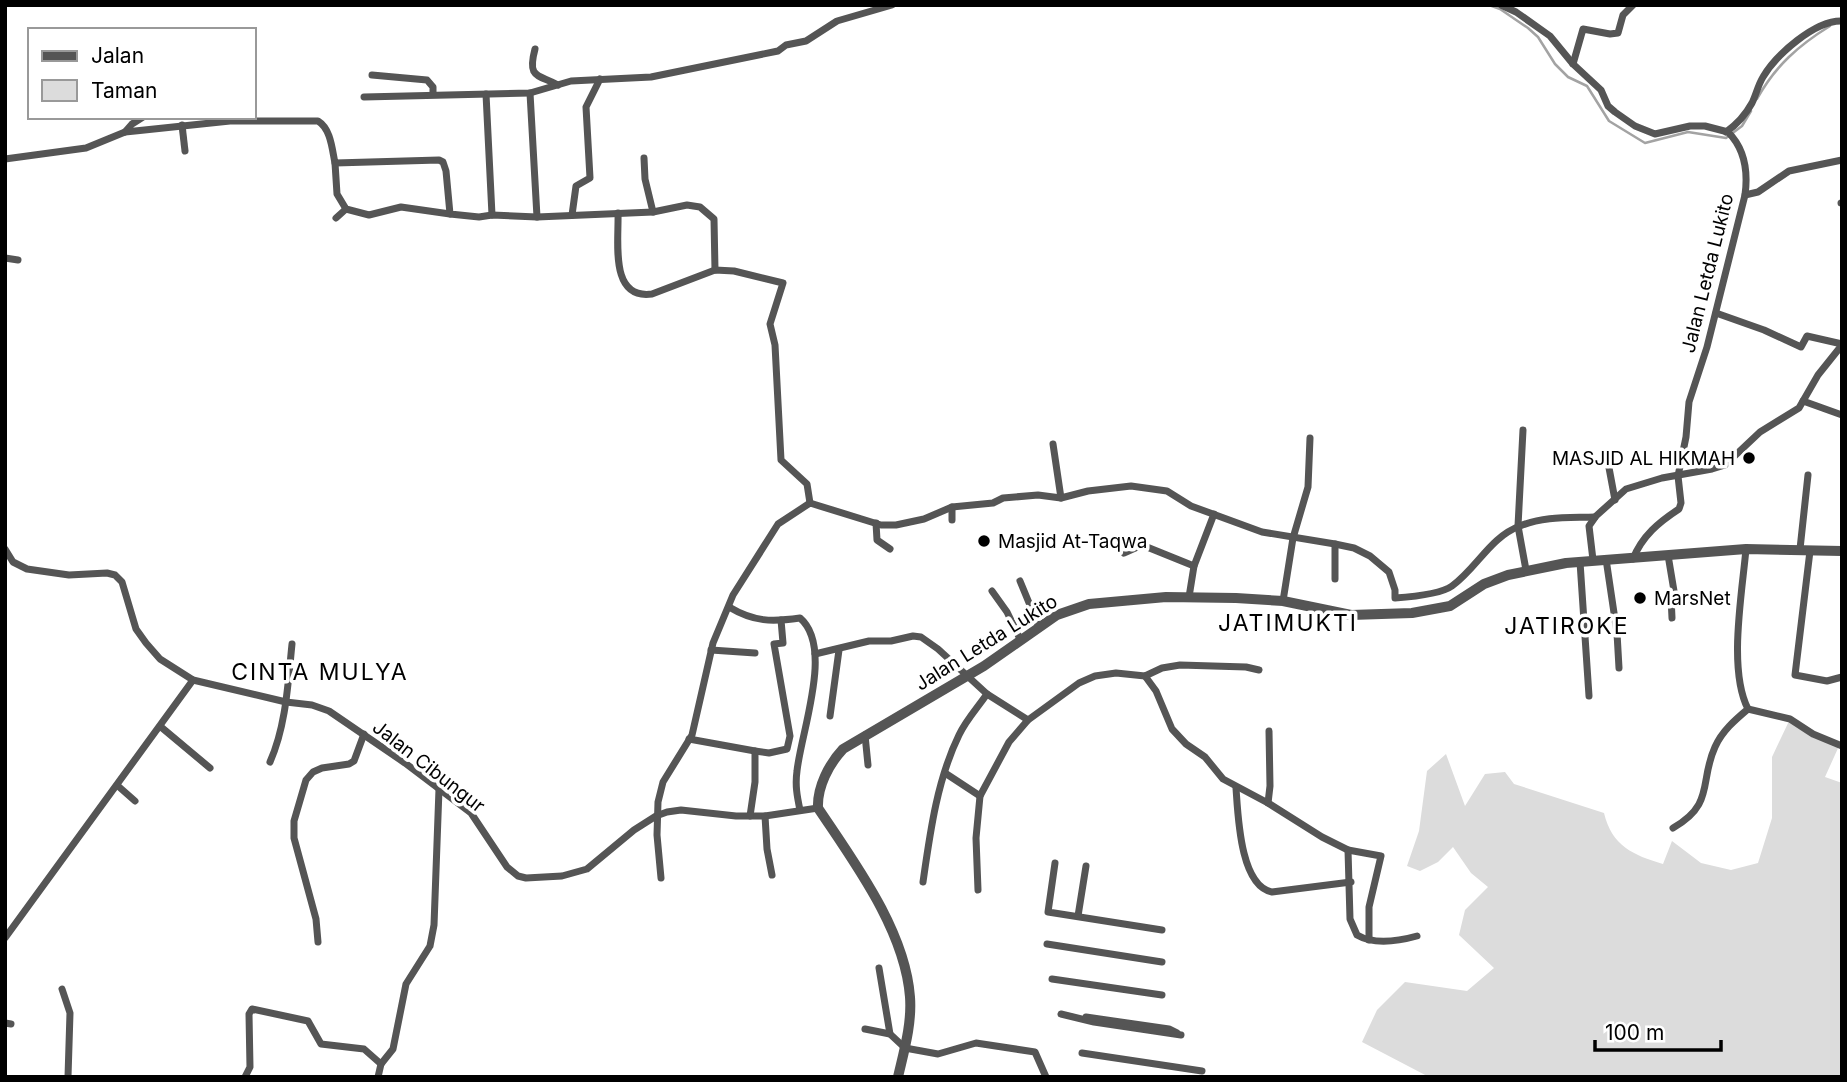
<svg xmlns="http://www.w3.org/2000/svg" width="1847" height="1082" viewBox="0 0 1847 1082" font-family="Inter,sans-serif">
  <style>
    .green { fill: #dcdcdc }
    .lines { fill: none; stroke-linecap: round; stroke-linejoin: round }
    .stream { stroke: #a3a3a3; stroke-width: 2.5 }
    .minor { stroke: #555; stroke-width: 7 }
    .tertiary { stroke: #555; stroke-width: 10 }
    .poi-dot { fill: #000; stroke: #fff; stroke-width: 2.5 }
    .labels { text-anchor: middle; stroke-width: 7; stroke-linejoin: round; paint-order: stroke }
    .street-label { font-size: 19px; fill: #000; stroke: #fff }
    .poi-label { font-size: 19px; fill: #000; stroke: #fff; text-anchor: start }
    .quarter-label { font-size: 23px; letter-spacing: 2px; fill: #000; stroke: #fff }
  </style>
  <rect width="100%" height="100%" fill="#fff"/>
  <path class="green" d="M1790,719l49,27 -14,31 17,6v294h-413l-67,-35 15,-32 28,-28 62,9 27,-23 -35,-33 6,-25 23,-23 -17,-14 -18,-26 -15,15 -18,9 -13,-5 12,-35 8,-60 19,-17 19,52 20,-32 20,-2 9,12 90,29c8,33 29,42 59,51l9,-23 29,22 30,7 27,-7 14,-45v-61z"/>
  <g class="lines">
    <g class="stream">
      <polyline points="1489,5 1500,9 1528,28 1538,37 1555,64 1568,77 1587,86 1609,121 1645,143 1688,132 1726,138 1742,126 1751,111"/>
      <path d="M1757,99c18,-33 42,-54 73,-73"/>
    </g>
    <g class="minor">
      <path d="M1501,5l15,7 34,24 23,28 28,26 7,16 7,6 20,14 20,8 35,-8h15l23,6c17,17 20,41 17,63l-38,152 -18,55 -3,35 -8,39 3,27 -2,6c-20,13 -37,27 -46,50"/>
      <path d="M535,49c-8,30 3,25 23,36"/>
      <polyline points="1573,64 1583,29 1610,34 1618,33 1623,15 1633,5"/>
      <polyline points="372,75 427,80 433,87 433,93"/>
      <polyline points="530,93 537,217"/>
      <polyline points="486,94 492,215"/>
      <polyline points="364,97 530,93 571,81 651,77 778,51 786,45 806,41 837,21 892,5"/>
      <polyline points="182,125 185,151"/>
      <polyline points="125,132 132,124 143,117"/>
      <path d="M1726,132c10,-7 20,-18 26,-29 4,-8 6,-18 11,-26 13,-22 52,-57 79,-56"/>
      <polyline points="644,158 645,179 653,212"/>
      <path d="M5,159l81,-11 39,-16 10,-1 95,-10h88c13,8 14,28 17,42l104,-3 4,2 3,9 4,43 29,3 13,-2 45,2 116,-5 34,-7 13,2 14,12 1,51"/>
      <polyline points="335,163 337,194 346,209 369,215 401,207 450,214"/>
      <polyline points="1745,195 1758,192 1789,171 1842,160"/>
      <polyline points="1841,203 1842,203"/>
      <path d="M618,213c1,28 -9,87 34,81l63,-24 19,1 49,12 -13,41 5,21 6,115 26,24 3,19"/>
      <polyline points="572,215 576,186 590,178 586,107 600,79"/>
      <polyline points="336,218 346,209"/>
      <polyline points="5,258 18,260"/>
      <polyline points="1716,313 1764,330 1801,347 1807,336 1842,344"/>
      <polyline points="1803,401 1842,415"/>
      <polyline points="1523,430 1518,526 1526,570"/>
      <polyline points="1053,444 1061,498"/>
      <polyline points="1607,457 1615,500"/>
      <polyline points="952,507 952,520"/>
      <polyline points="876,523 877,540 890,549"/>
      <polyline points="5,549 13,562 27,569 69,575 107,573 115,575 122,582 136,629 146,643 160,659 193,680 286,702 312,705 329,711 405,763 471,813 507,867 518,876 526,878 562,876 587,869 634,830 656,816 667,812 681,810 736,816 765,816 818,808"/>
      <polyline points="1800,549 1808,475"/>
      <polyline points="1810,551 1795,675 1827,681 1842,677"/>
      <polyline points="1124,553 1142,545 1194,566"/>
      <polyline points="1668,555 1675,597 1671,597 1672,618"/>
      <polyline points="1606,559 1617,633 1619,668"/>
      <polyline points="1593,560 1589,526 1596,516 1626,489 1662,478 1712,469 1725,465 1760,432 1799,408 1818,375 1842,345"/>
      <polyline points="1580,562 1589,696"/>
      <polyline points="1335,579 1335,544"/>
      <polyline points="1020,581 1039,627"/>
      <polyline points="992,591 1007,612 1021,641"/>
      <polyline points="1189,597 1194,566 1214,514"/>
      <polyline points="1283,601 1293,538 1308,487 1310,438"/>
      <path d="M729,607c25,15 43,15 71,11 34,29 1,114 -3,153 -2,14 0,25 3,39"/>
      <polyline points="711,650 755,653"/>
      <polyline points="815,654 869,641 891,641 913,636 921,637 938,649 987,694 1028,720"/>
      <polyline points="1145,676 1156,691 1172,729 1186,744 1205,757 1223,779 1268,803 1322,837 1348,850 1381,856 1369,907 1369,940"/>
      <polyline points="1748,709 1790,719 1813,734 1842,746"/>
      <polyline points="830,716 839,650"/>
      <polyline points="161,727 210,768"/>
      <polyline points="865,735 868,765"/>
      <polyline points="689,739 755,751 755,782 750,816"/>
      <polyline points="755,751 769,753 787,749 790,736 774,644 783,643 781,620"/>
      <path d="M270,762c16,-36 18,-79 22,-118"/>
      <polyline points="945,773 980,796"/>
      <polyline points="118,786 135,801"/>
      <path d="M1236,788c2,27 4,98 36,104l79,-10"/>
      <polyline points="1268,803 1270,786 1269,731"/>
      <polyline points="765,816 767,849 772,875"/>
      <path d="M1673,828c42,-24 26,-46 42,-81 7,-16 20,-27 33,-38 -20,-39 -6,-115 -2,-160"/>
      <path d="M1348,850l2,69 7,16c17,10 42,6 60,1"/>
      <polyline points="1055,863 1048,912 1162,930"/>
      <path d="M661,878l-4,-43 1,-33 5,-20 29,-47 21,-92 20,-48 45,-71 32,-21 71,22h15l28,-6 28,-12 41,-4 10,-5 35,-3 23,3 27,-7 43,-5 36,5 24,15 71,26 73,12 19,4 16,8 19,16 6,18v8c14,-1 46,-4 57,-12 25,-18 38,-49 68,-60 24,-10 50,-8 75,-9"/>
      <path d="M923,882c7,-49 14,-102 36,-147 7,-15 19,-28 28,-41"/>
      <polyline points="978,890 976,838 980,796 1009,742 1028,720 1079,683 1095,676 1116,673 1145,676 1162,668 1180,665 1246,667 1259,670"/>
      <polyline points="1078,916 1086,866"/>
      <polyline points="5,938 193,680"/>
      <polyline points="318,942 316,919 294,838 294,821 306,780 313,772 322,768 349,764 354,761 364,734"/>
      <polyline points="1047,944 1162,962"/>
      <polyline points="879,968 890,1034"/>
      <polyline points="1052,979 1162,995"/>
      <polyline points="62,989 70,1013 68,1077"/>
      <polyline points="1061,1014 1094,1022 1181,1035"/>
      <polyline points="1086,1017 1169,1029 1177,1033"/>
      <polyline points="5,1023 11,1024"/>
      <polyline points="865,1029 890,1034 905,1048 938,1054 976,1043 1035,1052 1046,1077"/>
      <polyline points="1082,1053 1202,1071"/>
      <polyline points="245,1077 250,1067 249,1014 252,1009 308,1021 321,1044 364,1049 381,1064"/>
      <polyline points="378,1077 381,1064 393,1049 406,984 430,946 434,925 439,789"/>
    </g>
    <path class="tertiary" d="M898,1077c6,-26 14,-53 12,-80 -5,-67 -56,-135 -92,-189 -1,-21 11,-44 25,-59l141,-83 73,-51 32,-11 77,-7 70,1 47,3 68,14 61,-2 38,-7 34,-22 24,-9 58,-12 180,-14 96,2"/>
  </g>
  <g class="poi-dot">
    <circle cx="1749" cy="458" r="7"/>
    <circle cx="984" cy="541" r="7"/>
    <circle cx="1640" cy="598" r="7"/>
  </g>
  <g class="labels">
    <g class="street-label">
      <text transform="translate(1707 273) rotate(-76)" y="7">Jalan Letda Lukito</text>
      <text transform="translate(986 642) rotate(-32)" y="7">Jalan Letda Lukito</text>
      <text transform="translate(429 766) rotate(38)" y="7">Jalan Cibungur</text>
    </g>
    <g class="poi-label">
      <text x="1735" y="465" text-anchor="end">MASJID AL HIKMAH</text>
      <text x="998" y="548">Masjid At-Taqwa</text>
      <text x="1654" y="605">MarsNet</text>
    </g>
    <g class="quarter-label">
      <text x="1288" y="631">JATIMUKTI</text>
      <text x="1567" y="634">JATIROKE</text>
      <text x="320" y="680">CINTA MULYA</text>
    </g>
  </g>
  <rect width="1847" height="1082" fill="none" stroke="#000000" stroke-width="14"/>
  <rect x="28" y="28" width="228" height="91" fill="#ffffff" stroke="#999999" stroke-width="2"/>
  <rect x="42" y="51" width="35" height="10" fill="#555555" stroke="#999999" stroke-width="2"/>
  <text x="91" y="63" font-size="21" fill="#000000">Jalan</text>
  <rect x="42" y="80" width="35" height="21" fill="#dcdcdc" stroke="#999999" stroke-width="2"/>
  <text x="91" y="98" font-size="21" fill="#000000">Taman</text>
  <path d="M1595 1040v10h126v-10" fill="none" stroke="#000000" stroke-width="3.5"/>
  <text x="1605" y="1040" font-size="21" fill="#000000" stroke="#ffffff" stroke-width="5" paint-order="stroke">100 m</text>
</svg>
